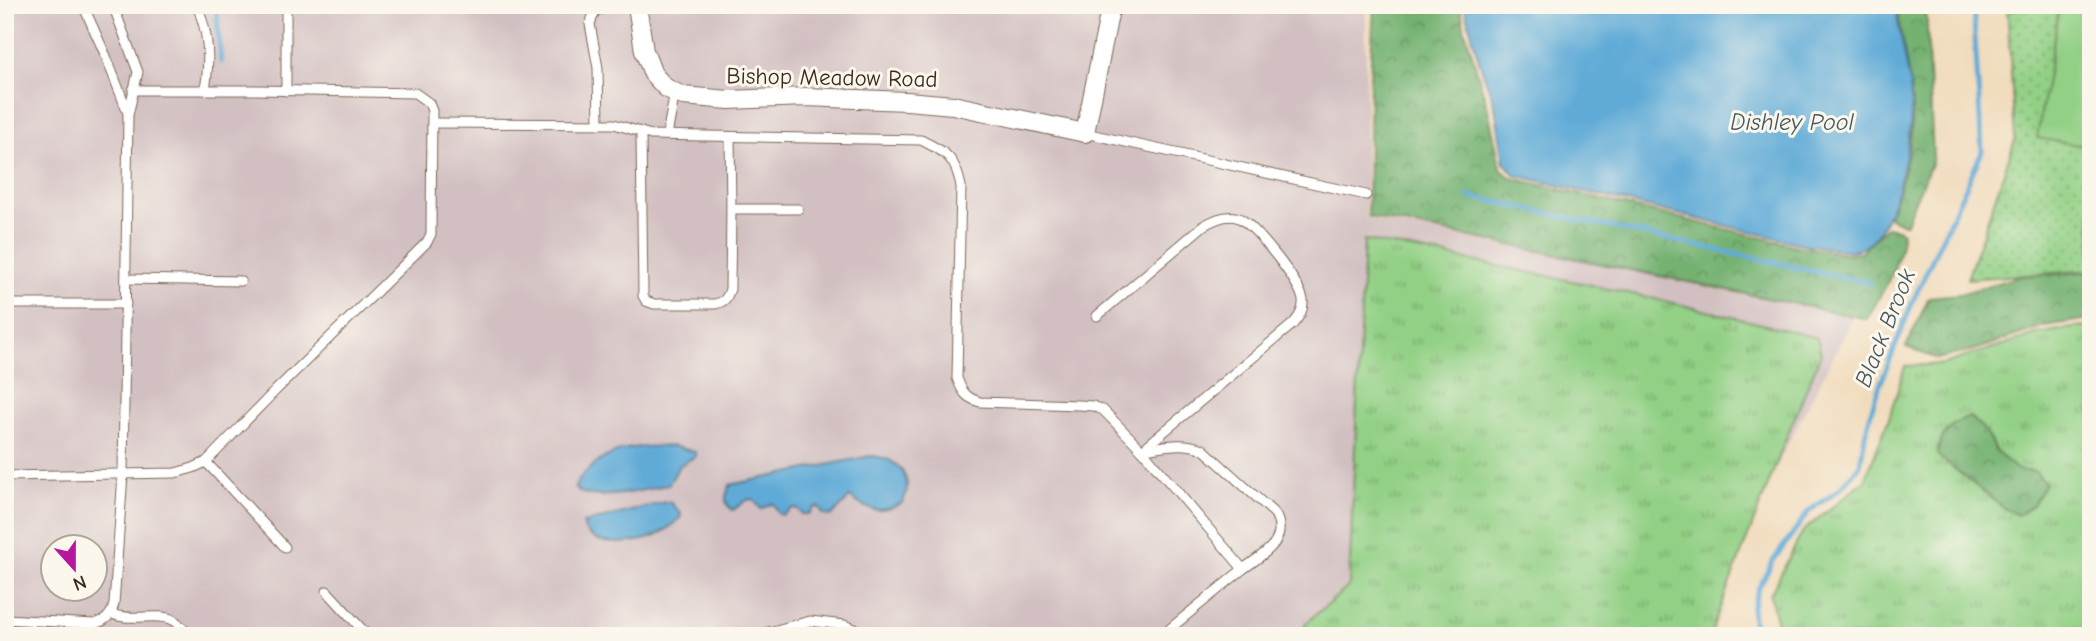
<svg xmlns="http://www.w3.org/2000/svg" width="2096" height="641" viewBox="0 0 2096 641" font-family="'Comic Neue',sans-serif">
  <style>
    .industrial { fill: #d2bfc1; fill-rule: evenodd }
    .grass { fill: url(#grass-tufts); stroke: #667d52; stroke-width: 2 }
    .forest { fill: url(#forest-crowns); stroke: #586e48; stroke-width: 2 }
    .park { fill: url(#park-dots); stroke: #667d52; stroke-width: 2 }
    .garden { fill: #92d085; stroke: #667d52; stroke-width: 2 }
    .water { fill: #5eaad7; stroke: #4c6a7a; stroke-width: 2 }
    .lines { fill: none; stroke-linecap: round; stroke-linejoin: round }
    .stream { stroke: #5eaad7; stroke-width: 5 }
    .lane-casing { stroke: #7b6856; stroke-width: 11 }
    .street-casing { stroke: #7b6856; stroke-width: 20 }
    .lane { stroke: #fff; stroke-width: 9 }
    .street { stroke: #fff; stroke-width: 18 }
    .labels { text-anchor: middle; stroke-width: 6; stroke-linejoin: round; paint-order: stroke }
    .street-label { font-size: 23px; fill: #3b2a1e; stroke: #fbf7ec }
    .water-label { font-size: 24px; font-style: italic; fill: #47575f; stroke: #fbf7ec }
  </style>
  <defs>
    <pattern id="grass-tufts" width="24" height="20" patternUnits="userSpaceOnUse" patternTransform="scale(1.75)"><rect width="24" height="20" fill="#92d085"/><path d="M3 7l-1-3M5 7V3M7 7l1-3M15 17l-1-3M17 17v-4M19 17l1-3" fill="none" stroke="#78a96c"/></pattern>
    <pattern id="forest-crowns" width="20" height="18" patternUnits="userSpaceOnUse" patternTransform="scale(1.75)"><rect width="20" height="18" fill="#75b272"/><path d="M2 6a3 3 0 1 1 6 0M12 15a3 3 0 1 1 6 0" fill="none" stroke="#61915d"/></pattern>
    <pattern id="park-dots" width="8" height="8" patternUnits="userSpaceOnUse" patternTransform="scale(1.75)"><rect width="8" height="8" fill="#92d085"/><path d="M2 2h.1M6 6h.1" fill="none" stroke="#78a96c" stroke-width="1.8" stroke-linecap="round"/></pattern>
  </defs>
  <rect width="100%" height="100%" fill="#fbf7ec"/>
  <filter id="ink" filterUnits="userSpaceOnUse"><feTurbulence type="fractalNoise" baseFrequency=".0143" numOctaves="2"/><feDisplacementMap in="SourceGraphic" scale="14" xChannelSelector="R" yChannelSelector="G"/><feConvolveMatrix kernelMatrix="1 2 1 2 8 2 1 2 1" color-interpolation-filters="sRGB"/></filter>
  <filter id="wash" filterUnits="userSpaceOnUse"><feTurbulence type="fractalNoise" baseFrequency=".00686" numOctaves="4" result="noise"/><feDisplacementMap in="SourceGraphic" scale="28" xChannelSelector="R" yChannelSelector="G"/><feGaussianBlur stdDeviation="1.57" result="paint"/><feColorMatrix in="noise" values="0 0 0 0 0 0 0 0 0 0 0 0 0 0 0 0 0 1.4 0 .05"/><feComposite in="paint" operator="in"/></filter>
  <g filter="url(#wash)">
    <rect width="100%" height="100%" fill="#f1dcbd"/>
    <path class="industrial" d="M5,5h1361v214l185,35 302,64 -82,159 -68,138 -8,21h-1690zM52,546h42v42h-42z"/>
    <g class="grass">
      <path d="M1364,240c152,29 304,59 453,98l4,16 -30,72 -76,195 -4,15h-404l-2,-12 44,-38z"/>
      <polygon points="2091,325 2091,636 1780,636 1770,595 1803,531 1865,480 1889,418 1905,366 1944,364 2036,334"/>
    </g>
    <g class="forest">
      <path d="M1374,5h86l4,22 23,78 12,56 3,9 9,8 289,69 50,7 11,-2 25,-25 12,2 4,3c0,32 -20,60 -35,87l-371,-77 -128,-25 2,-140z"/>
      <path d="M1896,5h30l7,152c-7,25 -20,42 -27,67h-2l-15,-7c14,-36 27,-82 22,-121 -3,-30 -10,-61 -15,-91z"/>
      <polygon points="2091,271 2091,319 2044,326 1974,350 1937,359 1906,347 1929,297 1960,294 2021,276 2075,273"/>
      <path d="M1970,416l15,15 11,21 22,18 18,2 9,11 -12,22 -15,10 -13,-6 -68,-54c2,-20 14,-32 33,-39z"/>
    </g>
    <polygon class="park" points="2007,5 2091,5 2091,270 1967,279 2015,140"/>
    <polygon class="garden" points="2059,8 2091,13 2091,147 2037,138"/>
    <g class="water">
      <path d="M1464,5h431c5,30 13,60 16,90 3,36 -15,151 -60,156l-49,-7 -287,-69 -11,-13 -9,-56 -16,-45z"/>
      <path d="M671,446l22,5 3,2v3l-17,10 -10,18c-19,5 -82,21 -94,3 8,-18 33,-34 52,-38 14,-3 30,-2 44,-3z"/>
      <path d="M870,456c27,1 46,21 32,47 -21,11 -33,9 -52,-6l-17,18 -5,1 -5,-2 -4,-7 -5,1 -5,6h-7l-4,-5 -5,-1 -10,7 -4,-1 -6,-11 -12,6 -8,-10 -6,1 -14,10c-11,-6 -7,-16 -3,-25z"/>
      <path d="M665,502h5l11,12 -1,4c-6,6 -15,13 -23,17 -17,9 -70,16 -74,-12l6,-1z"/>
    </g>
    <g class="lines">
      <g class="stream">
        <polyline points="216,5 221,62"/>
        <polyline points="1468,196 1869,283"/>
        <polyline points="1755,636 1752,609 1758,589 1773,561 1809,511 1840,489 1860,465 1865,435 1875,398 1912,303 1982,152 1973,5"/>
      </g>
    </g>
  </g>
  <g filter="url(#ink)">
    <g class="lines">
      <defs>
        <g id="lane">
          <polyline points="83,5 105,54 128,113"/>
          <path d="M197,5c12,30 13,54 8,85"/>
          <polyline points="286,91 286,5"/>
          <path d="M433,123l181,1 37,11 270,5c26,13 34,17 40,46l-4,192c5,14 9,20 23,24l99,3 14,1 10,4 39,40 101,119 -82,67"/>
          <polyline points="599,124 598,68 590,24 595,11 612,6 623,5"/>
          <path d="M641,132l2,164 3,5 8,3h61c10,-2 12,-6 15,-15l1,-80"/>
          <polyline points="1085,133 1366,195"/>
          <polyline points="667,135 675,92"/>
          <polyline points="730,137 731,209 798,209"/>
          <polyline points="126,279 241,281"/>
          <polyline points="5,304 126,304"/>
          <path d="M1097,316l106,-90c10,-6 24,-13 36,-8 16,8 61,64 64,82 1,10 -4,17 -10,24l-151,126"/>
          <path d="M1144,449c21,-3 39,-8 59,0l72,65c15,27 -13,41 -32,55"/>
          <polyline points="206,462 285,547"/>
          <polyline points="5,476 175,473 193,468 206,462 275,391 415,254 427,242 431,234 432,111 429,103 415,93 256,90 133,90"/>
          <polyline points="327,591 368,636"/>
          <path d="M112,614c18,8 47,-2 61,6 6,3 12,11 17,16"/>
          <path d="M5,619l89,5c12,-3 17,-8 20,-20l9,-130 5,-359 10,-43 -25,-67"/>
          <polyline points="754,636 810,621 844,625 874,636"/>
        </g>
        <polyline id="street" points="637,5 644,51 653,74 666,88 683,96 729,100 806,97 907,101 953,105 1085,133 1111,5"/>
      </defs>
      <use href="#lane" class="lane-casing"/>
      <use href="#street" class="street-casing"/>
      <use href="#lane" class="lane"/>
      <use href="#street" class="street"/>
    </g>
  </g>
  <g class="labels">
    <g class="street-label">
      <text transform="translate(832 77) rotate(1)" y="8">Bishop Meadow Road</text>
    </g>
    <g class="water-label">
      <text x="1792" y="130">Dishley Pool</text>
      <text transform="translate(1885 328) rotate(-68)" y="8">Black Brook</text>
    </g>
  </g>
  <rect width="2096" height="641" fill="none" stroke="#fbf7ec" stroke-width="28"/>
  <g transform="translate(74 568) rotate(159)"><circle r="33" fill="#fbf7ec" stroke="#aea59a" stroke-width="2"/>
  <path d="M0-5L12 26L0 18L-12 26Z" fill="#b5179e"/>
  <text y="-10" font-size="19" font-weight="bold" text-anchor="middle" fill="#3b2a1e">N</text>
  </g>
</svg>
